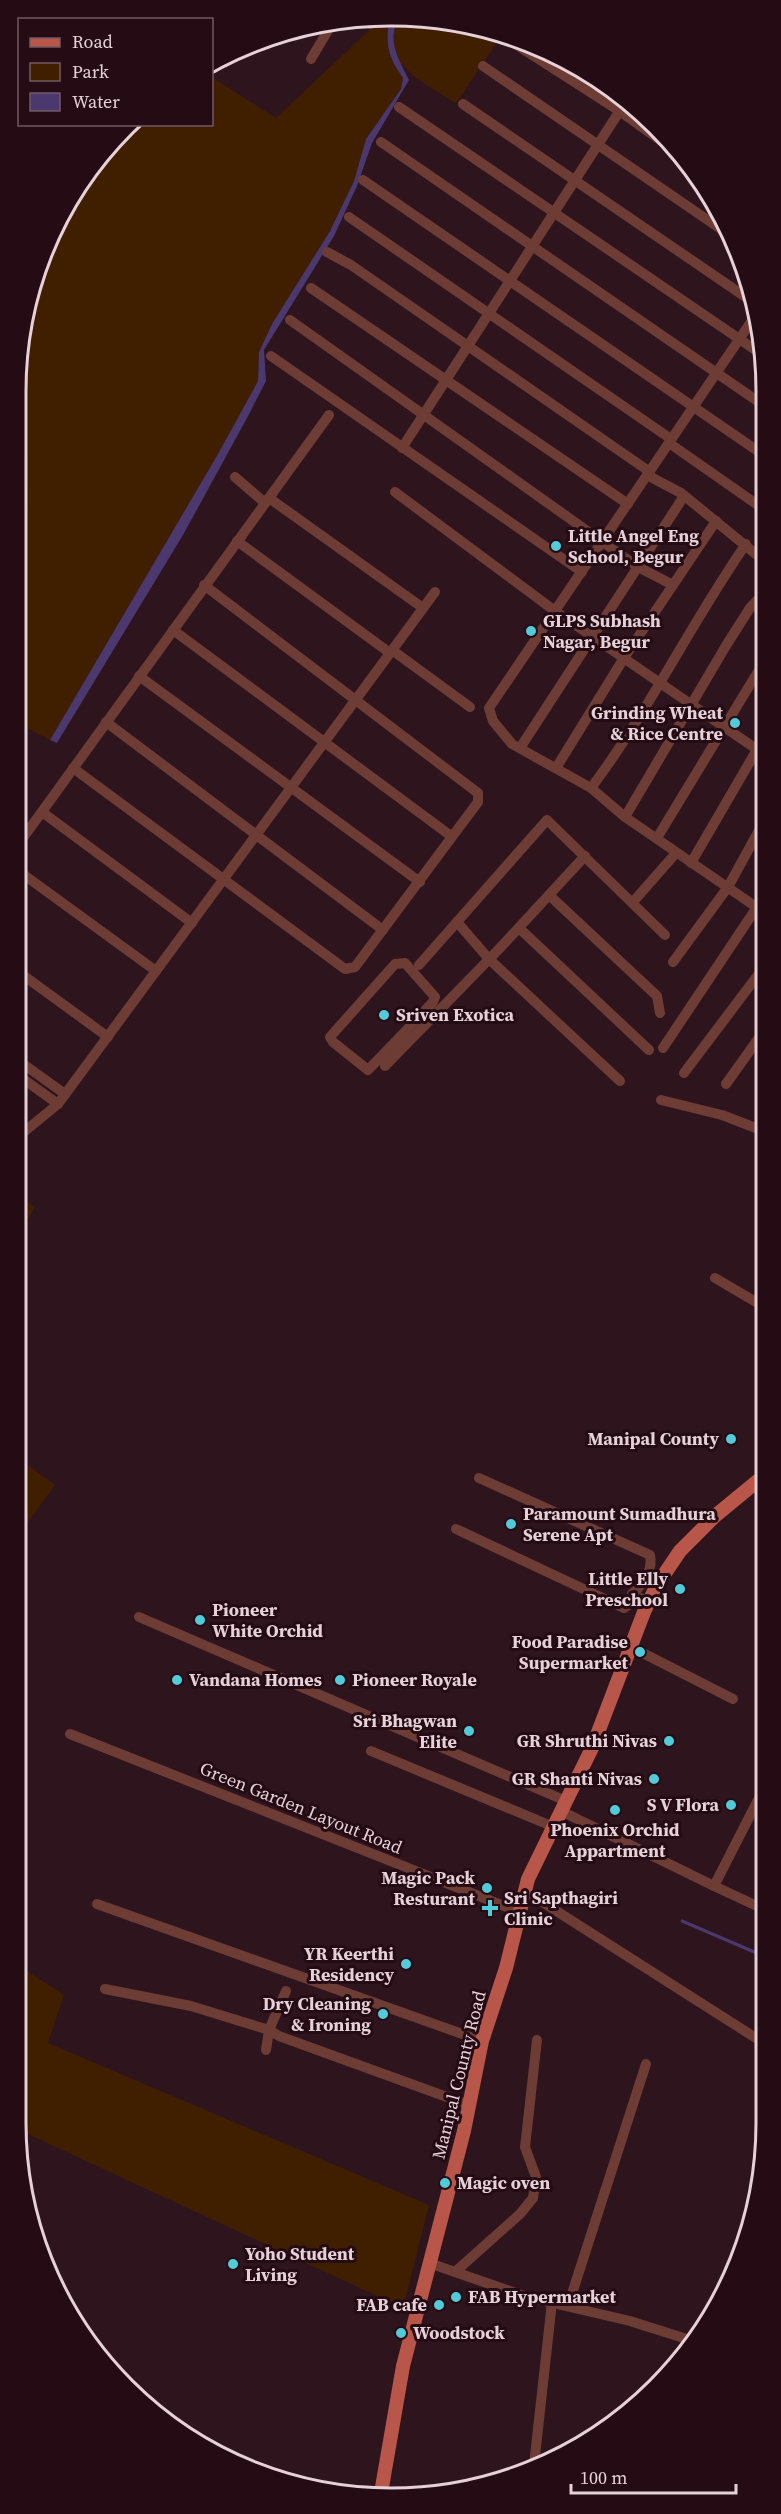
<svg xmlns="http://www.w3.org/2000/svg" width="781" height="2514" viewBox="0 0 781 2514" font-family="'Source Serif 4',serif">
  <style>
    .green { fill: #401f00 }
    .water { fill: #4a386f }
    .lines { fill: none; stroke-linecap: round; stroke-linejoin: round }
    .stream { stroke: #4a386f; stroke-width: 3 }
    .minor { stroke: #6c3c35; stroke-width: 10 }
    .major { stroke: #b85649; stroke-width: 14 }
    .poi-dot { fill: #52cbd8; stroke: #240b14; stroke-width: 2 }
    .labels { text-anchor: middle; stroke-width: 6; stroke-linejoin: round; paint-order: stroke }
    .poi-label { font-size: 18px; font-weight: bold; fill: #e5d1d7; stroke: #240b14; text-anchor: start }
    .street-label { font-size: 18px; fill: #e5d1d7; stroke: #240b14 }
    .rim { fill: none; stroke: #e5d1d7; stroke-width: 3 }
  </style>
  <rect width="100%" height="100%" fill="#2e141d"/>
  <g class="green">
    <path d="M378,22h11c-4,24 0,37 14,56l-2,11 -35,50 -12,42 -24,50 -58,93 -13,28 -1,29 -40,73 -168,286 -29,-15 1,-408 56,-135 58,-57 76,-1v-47l64,41z"/>
    <path d="M397,22h67l37,14 -45,67c-27,-17 -80,-41 -59,-81z"/>
    <polygon points="526,46 578,65 606,87 602,93"/>
    <polygon points="19,1194 34,1207 19,1240"/>
    <polygon points="18,1458 55,1485 17,1537"/>
    <polygon points="16,1964 64,1995 48,2043 429,2205 403,2308 19,2130 17,2133"/>
  </g>
  <path class="water" d="M389,22h8c-10,21 3,39 12,58l-37,63 -15,43 -23,50 -70,114 2,31 -19,37 -64,117 -126,208 -7,-3 168,-286 40,-73 1,-29 13,-28 58,-93 24,-50 12,-42 35,-50 2,-11c-14,-19 -18,-33 -14,-56z"/>
  <g class="lines">
    <polyline class="stream" points="682,1921 759,1954"/>
    <g class="minor">
      <polyline points="367,22 371,24"/>
      <polyline points="509,40 618,110 674,150"/>
      <polyline points="311,59 333,22"/>
      <polyline points="483,66 731,236"/>
      <polyline points="463,104 750,300"/>
      <polyline points="399,107 763,355"/>
      <polyline points="381,142 763,405"/>
      <polyline points="363,180 762,454"/>
      <polyline points="349,217 671,439"/>
      <polyline points="327,252 351,265 650,472"/>
      <polyline points="311,288 628,504"/>
      <polyline points="755,316 489,708 493,721 512,744 591,788 625,817 762,911"/>
      <polyline points="290,320 638,567 673,585"/>
      <polyline points="271,356 582,572"/>
      <polyline points="669,443 762,508"/>
      <polyline points="402,448 619,112"/>
      <polyline points="647,475 681,493 762,559"/>
      <polyline points="235,477 265,503"/>
      <polyline points="395,492 555,611 762,753"/>
      <polyline points="269,498 423,608"/>
      <polyline points="237,541 390,653"/>
      <polyline points="173,630 451,836"/>
      <polyline points="392,650 470,707"/>
      <polyline points="139,676 420,882"/>
      <polyline points="106,722 383,930"/>
      <polyline points="520,748 684,496"/>
      <polyline points="73,768 345,969 355,967 478,802 478,793 204,585"/>
      <polyline points="556,768 624,658 716,521"/>
      <path d="M591,788c58,-77 100,-165 155,-244"/>
      <polyline points="42,812 192,923"/>
      <polyline points="625,817 727,644 750,608 762,595"/>
      <polyline points="657,838 762,665"/>
      <polyline points="20,842 329,415"/>
      <polyline points="691,863 762,741"/>
      <polyline points="20,872 156,971"/>
      <polyline points="549,895 657,996 660,1013"/>
      <polyline points="633,902 676,853"/>
      <polyline points="457,922 489,959 620,1081"/>
      <polyline points="519,928 649,1050"/>
      <polyline points="673,962 728,887 762,825"/>
      <polyline points="419,965 547,820 665,935"/>
      <polyline points="20,973 108,1037"/>
      <polyline points="399,1038 368,1070 333,1042 330,1037 395,964 405,963 435,997 433,1002 399,1038 406,1044"/>
      <polyline points="663,1048 757,907"/>
      <polyline points="19,1061 65,1094"/>
      <polyline points="385,1066 500,948 585,856"/>
      <polyline points="684,1073 761,971"/>
      <polyline points="19,1076 58,1104"/>
      <polyline points="726,1084 761,1035"/>
      <polyline points="661,1100 722,1115 761,1130"/>
      <polyline points="19,1136 58,1104 435,592"/>
      <polyline points="715,1278 761,1305"/>
      <path d="M479,1478l171,77c3,17 -6,28 -18,39"/>
      <polyline points="456,1529 624,1608 630,1604 632,1594 649,1602"/>
      <polyline points="139,1617 566,1801"/>
      <polyline points="631,1647 733,1699"/>
      <polyline points="70,1734 519,1912"/>
      <polyline points="371,1751 554,1827"/>
      <polyline points="561,1811 714,1886 760,1796"/>
      <polyline points="714,1886 759,1907"/>
      <polyline points="525,1891 759,2040"/>
      <polyline points="97,1904 482,2041"/>
      <polyline points="105,1989 191,2006 269,2030 279,2036 469,2105"/>
      <polyline points="266,2050 269,2030 286,1991"/>
      <polyline points="429,2263 527,2297 630,2321 693,2341"/>
      <polyline points="455,2272 520,2214 533,2198 536,2177 525,2147 537,2040"/>
      <polyline points="568,2306 646,2064"/>
      <polyline points="534,2465 552,2302"/>
    </g>
    <polyline class="major" points="381,2493 403,2366 464,2131 482,2041 506,1968 528,1879 592,1748 644,1612 657,1585 680,1551 715,1516 760,1479"/>
  </g>
  <g class="poi-dot">
    <circle cx="556" cy="546" r="6"/>
    <circle cx="531" cy="631" r="6"/>
    <circle cx="735" cy="723" r="6"/>
    <circle cx="384" cy="1015" r="6"/>
    <circle cx="731" cy="1439" r="6"/>
    <circle cx="511" cy="1524" r="6"/>
    <circle cx="680" cy="1589" r="6"/>
    <circle cx="200" cy="1620" r="6"/>
    <circle cx="640" cy="1652" r="6"/>
    <circle cx="177" cy="1680" r="6"/>
    <circle cx="340" cy="1680" r="6"/>
    <circle cx="469" cy="1731" r="6"/>
    <circle cx="669" cy="1741" r="6"/>
    <circle cx="654" cy="1779" r="6"/>
    <circle cx="731" cy="1805" r="6"/>
    <circle cx="615" cy="1810" r="6"/>
    <circle cx="487" cy="1888" r="6"/>
    <path d="M487 1899h6v6h6v6h-6v6h-6v-6h-6v-6h6z"/>
    <circle cx="406" cy="1964" r="6"/>
    <circle cx="383" cy="2014" r="6"/>
    <circle cx="445" cy="2183" r="6"/>
    <circle cx="233" cy="2264" r="6"/>
    <circle cx="456" cy="2297" r="6"/>
    <circle cx="439" cy="2305" r="6"/>
    <circle cx="401" cy="2333" r="6"/>
  </g>
  <g class="labels">
    <g class="poi-label">
      <text x="568" y="542">Little Angel Eng<tspan x="568" dy="21">School, Begur</tspan></text>
      <text x="543" y="627">GLPS Subhash<tspan x="543" dy="21">Nagar, Begur</tspan></text>
      <text x="723" y="719" text-anchor="end">Grinding Wheat<tspan x="723" dy="21">&amp; Rice Centre</tspan></text>
      <text x="396" y="1021">Sriven Exotica</text>
      <text x="719" y="1445" text-anchor="end">Manipal County</text>
      <text x="523" y="1520">Paramount Sumadhura<tspan x="523" dy="21">Serene Apt</tspan></text>
      <text x="668" y="1585" text-anchor="end">Little Elly<tspan x="668" dy="21">Preschool</tspan></text>
      <text x="212" y="1616">Pioneer<tspan x="212" dy="21">White Orchid</tspan></text>
      <text x="628" y="1648" text-anchor="end">Food Paradise<tspan x="628" dy="21">Supermarket</tspan></text>
      <text x="189" y="1686">Vandana Homes</text>
      <text x="352" y="1686">Pioneer Royale</text>
      <text x="457" y="1727" text-anchor="end">Sri Bhagwan<tspan x="457" dy="21">Elite</tspan></text>
      <text x="657" y="1747" text-anchor="end">GR Shruthi Nivas</text>
      <text x="642" y="1785" text-anchor="end">GR Shanti Nivas</text>
      <text x="719" y="1811" text-anchor="end">S V Flora</text>
      <text x="615" y="1836" text-anchor="middle">Phoenix Orchid<tspan x="615" dy="21">Appartment</tspan></text>
      <text x="475" y="1884" text-anchor="end">Magic Pack<tspan x="475" dy="21">Resturant</tspan></text>
      <text x="504" y="1904">Sri Sapthagiri<tspan x="504" dy="21">Clinic</tspan></text>
      <text x="394" y="1960" text-anchor="end">YR Keerthi<tspan x="394" dy="21">Residency</tspan></text>
      <text x="371" y="2010" text-anchor="end">Dry Cleaning<tspan x="371" dy="21">&amp; Ironing</tspan></text>
      <text x="457" y="2189">Magic oven</text>
      <text x="245" y="2260">Yoho Student<tspan x="245" dy="21">Living</tspan></text>
      <text x="468" y="2303">FAB Hypermarket</text>
      <text x="427" y="2311" text-anchor="end">FAB cafe</text>
      <text x="413" y="2339">Woodstock</text>
    </g>
    <g class="street-label">
      <text transform="translate(301 1808) rotate(22)" y="6">Green Garden Layout Road</text>
      <text transform="translate(459 2075) rotate(-76)" y="6">Manipal County Road</text>
    </g>
  </g>
  <path d="M0 0H781V2514H0ZM391 26H391A365 365 0 0 1 756 391V2123A365 365 0 0 1 391 2488H391A365 365 0 0 1 26 2123V391A365 365 0 0 1 391 26Z" fill="#240b14" fill-rule="evenodd"/>
  <path class="rim" d="M391 26H391A365 365 0 0 1 756 391V2123A365 365 0 0 1 391 2488H391A365 365 0 0 1 26 2123V391A365 365 0 0 1 391 26Z"/>
  <rect x="18" y="18" width="195" height="108" fill="#240b14" stroke="#715a62" stroke-width="1.5"/>
  <rect x="30" y="38" width="30" height="9" fill="#b85649" stroke="#715a62" stroke-width="1.5"/>
  <text x="72" y="48" font-size="18" fill="#e5d1d7">Road</text>
  <rect x="30" y="63" width="30" height="18" fill="#401f00" stroke="#715a62" stroke-width="1.5"/>
  <text x="72" y="78" font-size="18" fill="#e5d1d7">Park</text>
  <rect x="30" y="93" width="30" height="18" fill="#4a386f" stroke="#715a62" stroke-width="1.5"/>
  <text x="72" y="108" font-size="18" fill="#e5d1d7">Water</text>
  <path d="M571 2484v9h165v-9" fill="none" stroke="#e5d1d7" stroke-width="3"/>
  <text x="580" y="2484" font-size="18" fill="#e5d1d7" stroke="#240b14" stroke-width="4.5" paint-order="stroke">100 m</text>
</svg>
